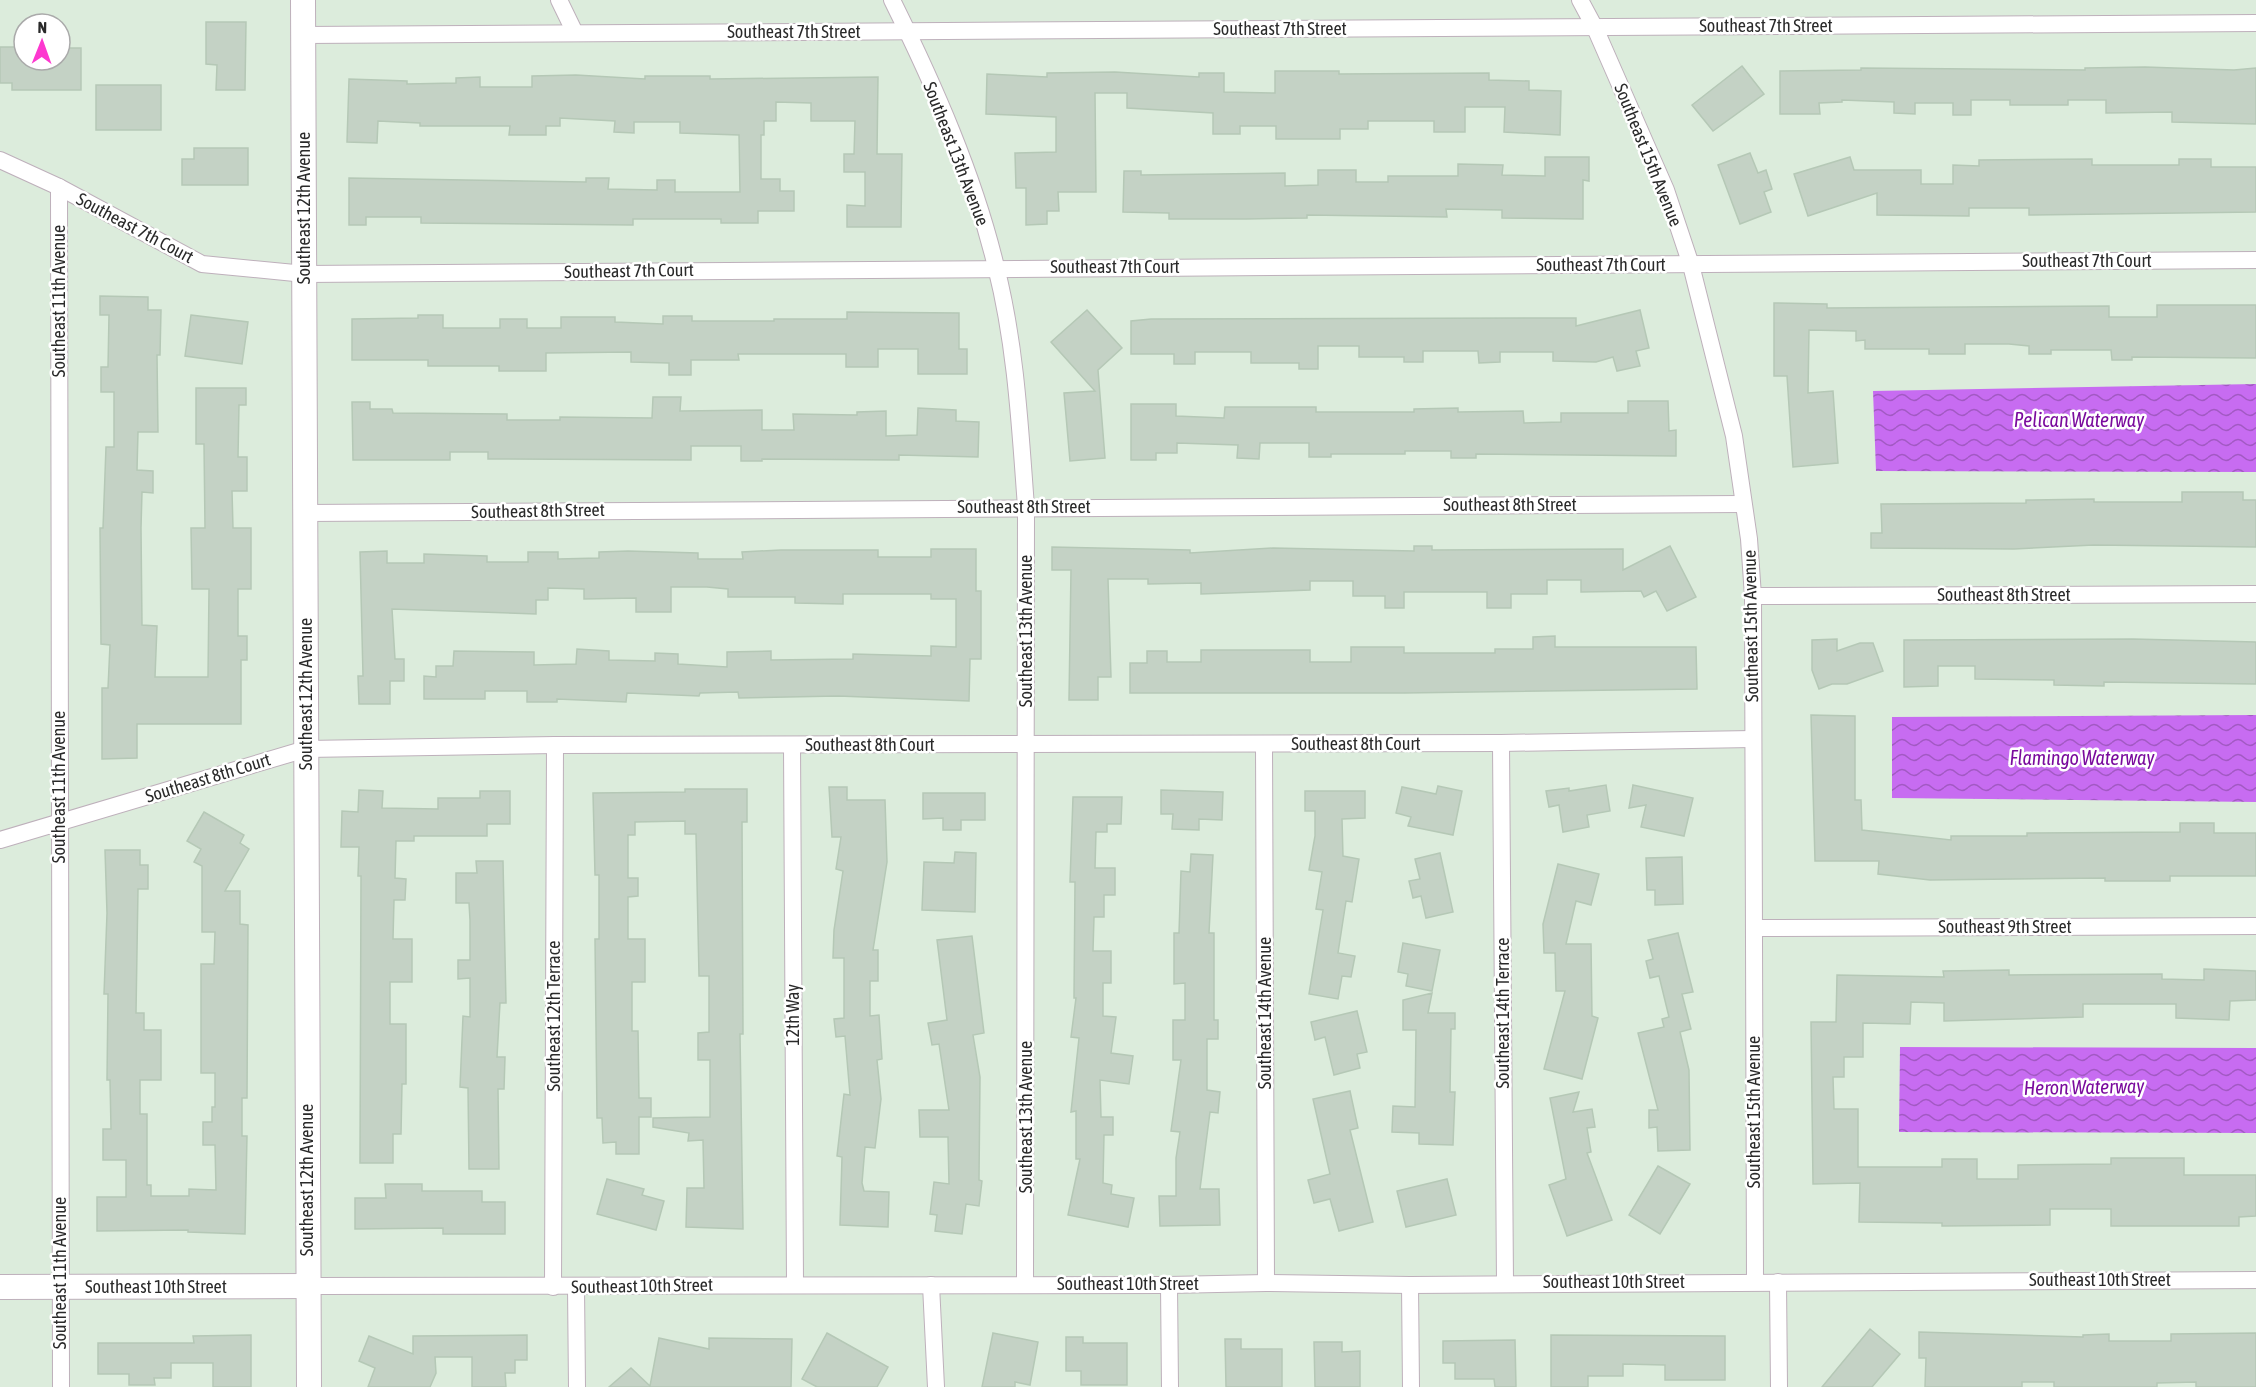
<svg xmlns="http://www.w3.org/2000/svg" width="2256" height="1387" viewBox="0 0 2256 1387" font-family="'Asap Condensed',sans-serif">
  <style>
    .water { fill: url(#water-waves) }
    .building { fill: #c4d2c5; stroke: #b5c8b6; stroke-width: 1.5 }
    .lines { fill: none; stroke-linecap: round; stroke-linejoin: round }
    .street-casing { stroke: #beb0bb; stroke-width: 18 }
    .secondary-casing { stroke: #beb0bb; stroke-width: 26 }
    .street { stroke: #fff; stroke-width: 16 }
    .secondary { stroke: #fff; stroke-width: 24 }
    .labels { text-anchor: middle; stroke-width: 5; stroke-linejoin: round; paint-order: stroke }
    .street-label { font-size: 18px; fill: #2a2a2a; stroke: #fff }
    .water-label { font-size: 20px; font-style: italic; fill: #7a0b9d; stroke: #fff }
  </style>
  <defs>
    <pattern id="water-waves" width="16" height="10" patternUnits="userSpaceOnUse" patternTransform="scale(1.5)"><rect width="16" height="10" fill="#c76cf1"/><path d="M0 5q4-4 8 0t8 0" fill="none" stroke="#a259c3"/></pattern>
  </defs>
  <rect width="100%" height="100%" fill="#dcecdc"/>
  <g class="water">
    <polygon points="2256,384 2256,472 1876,471 1873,391"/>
    <polygon points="2256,715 2256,802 1892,798 1892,717"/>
    <polygon points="1900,1047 2256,1048 2256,1133 1899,1132"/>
  </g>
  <g class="building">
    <polygon points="206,22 246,22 245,90 216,90 217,65 206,64"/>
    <polygon points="0,47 24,47 24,60 60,60 60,48 81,48 81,90 12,90 12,83 0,83"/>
    <polygon points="1742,66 1764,94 1713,131 1692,105"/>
    <polygon points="2145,67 2234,70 2256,68 2256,124 2172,122 2172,112 2106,113 2106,100 2068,100 2068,105 2010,105 2010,100 1971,100 1971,115 1953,115 1953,103 1915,103 1915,114 1894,113 1894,102 1842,100 1842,102 1819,103 1820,114 1780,114 1780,71 1861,70 1861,68 2085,70 2085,68"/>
    <polygon points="1275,71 1339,71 1339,74 1489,73 1489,80 1529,81 1529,90 1561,91 1560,135 1504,132 1505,107 1465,107 1465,132 1434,132 1434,121 1368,121 1368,129 1340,129 1340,139 1276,139 1276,126 1240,126 1240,134 1213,134 1213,113 1127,108 1127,93 1095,93 1096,192 1058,192 1059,211 1047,211 1047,224 1026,225 1026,188 1016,188 1015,153 1056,152 1056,117 986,114 987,74 1047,77 1047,73 1115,72 1199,77 1199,73 1224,73 1224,92 1275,93"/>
    <polygon points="576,75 645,79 645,76 710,76 710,79 878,77 877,154 902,154 901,227 847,227 847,205 865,206 865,172 844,172 844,154 854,154 855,121 811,121 811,103 776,102 776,121 764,121 764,135 761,135 761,179 780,179 780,191 794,191 794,211 758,211 758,223 721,223 721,219 633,219 633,225 421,223 421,217 366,217 366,225 349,225 349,178 586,182 586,178 609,178 608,189 657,190 657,180 675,180 675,192 740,192 739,135 680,133 680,122 634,122 634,133 614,132 615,121 560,118 560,126 546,126 546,135 509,135 510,126 420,126 420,123 378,121 377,143 347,142 349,79 407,81 407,84 456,83 456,78 480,77 480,87 532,87 532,76"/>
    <rect x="96" y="85" width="65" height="45"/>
    <polygon points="194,148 248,148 248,185 182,185 182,159 194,159"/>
    <polygon points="1750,153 1758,173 1766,170 1772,189 1764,192 1771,212 1740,224 1718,165"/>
    <polygon points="1545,157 1589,157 1589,181 1583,180 1583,219 1502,218 1502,210 1446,209 1447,217 1307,215 1307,218 1246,219 1169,219 1169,213 1123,212 1124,171 1141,171 1141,175 1285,173 1285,186 1318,185 1318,170 1356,170 1356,182 1388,182 1388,176 1458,176 1458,164 1503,165 1502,175 1545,176"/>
    <polygon points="1850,157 1854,170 1921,170 1921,184 1953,184 1953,165 1979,166 1979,160 2092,159 2092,165 2179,165 2179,159 2211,159 2211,167 2256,167 2256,212 2029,215 2029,208 1969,208 1969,216 1877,215 1877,193 1808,216 1794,174"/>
    <polygon points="100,296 148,297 148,310 161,310 160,355 157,355 158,432 138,432 137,470 153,471 153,493 142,492 141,528 142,625 157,626 155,677 208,677 209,589 192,589 191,528 205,528 204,444 196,444 196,388 246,388 246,405 239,405 238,457 247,457 247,491 232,491 233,528 251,528 251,589 238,589 238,636 247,636 247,660 241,660 241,724 137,724 137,758 102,759 102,688 108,688 110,645 101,644 100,528 103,528 106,447 114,447 114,392 101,392 101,367 108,367 109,315 100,315"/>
    <polygon points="1774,303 1827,304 1827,308 2109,306 2109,317 2157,317 2157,305 2256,305 2256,358 2132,357 2132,360 2112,360 2111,350 2051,350 2051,354 2029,354 2029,346 2009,344 1965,344 1965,354 1929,354 1929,349 1865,349 1865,340 1856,341 1856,331 1809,330 1808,393 1833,391 1838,463 1793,467 1787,376 1774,376"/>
    <polygon points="1087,310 1122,348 1098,370 1105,458 1070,461 1064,393 1095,391 1051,342"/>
    <polygon points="1640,310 1649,348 1636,351 1640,366 1617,371 1613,357 1596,362 1553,361 1553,352 1500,352 1500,362 1479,363 1478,351 1423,351 1423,362 1404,362 1404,357 1359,357 1359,346 1318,346 1318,369 1299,369 1299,363 1251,363 1251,352 1195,352 1195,364 1174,364 1174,354 1131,354 1131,321 1151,319 1576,318 1576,326"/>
    <polygon points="847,312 959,313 959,349 967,349 967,374 918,374 918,349 878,349 878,367 846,367 846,354 738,354 739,360 691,360 691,375 669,375 669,363 631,362 631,352 546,353 546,371 499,371 499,366 428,366 428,360 352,360 352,319 418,318 418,315 443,315 443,328 500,328 500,319 527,319 527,328 561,328 561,317 615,317 615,322 663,324 663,316 692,316 692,321 774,321 774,319 847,319"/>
    <polygon points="191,315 248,322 242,364 185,356"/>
    <polygon points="653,397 681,397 680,411 762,410 762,430 794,430 793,414 857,415 857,412 886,411 886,436 917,435 918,408 956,410 956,421 979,422 978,457 899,455 899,460 762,459 762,461 741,461 741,446 691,446 691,460 488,459 488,452 450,452 450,460 353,460 352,402 370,402 370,409 392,409 393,413 507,414 507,420 560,420 560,417 652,418"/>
    <polygon points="1628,401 1668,401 1669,431 1676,430 1676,456 1476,454 1476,458 1451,458 1451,451 1405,451 1405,454 1331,454 1331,457 1309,457 1309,443 1260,443 1259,459 1237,458 1238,445 1177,443 1177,453 1156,453 1156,460 1131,460 1131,404 1176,404 1176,416 1224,418 1225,407 1316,407 1316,412 1414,412 1414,409 1458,408 1458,412 1523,411 1524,423 1561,422 1561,413 1628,413"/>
    <polygon points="2182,492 2243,492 2243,500 2256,500 2256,547 2094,545 2014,549 1871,548 1871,533 1882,533 1881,504 2026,503 2026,500 2094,499 2094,502 2182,502"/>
    <polygon points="1414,546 1432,546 1432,550 1623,549 1623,570 1670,546 1696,597 1667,611 1656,591 1644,597 1641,591 1581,592 1581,580 1547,580 1547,594 1511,594 1511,608 1487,608 1487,592 1404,592 1404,608 1385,608 1385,596 1353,596 1353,581 1310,581 1310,590 1201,594 1201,583 1148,584 1148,579 1108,579 1111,677 1098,677 1098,700 1069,700 1071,570 1052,570 1052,547 1190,550 1190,553 1273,548 1414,551"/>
    <polygon points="931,549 976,549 976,591 981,591 981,659 970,659 969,701 838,696 739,698 738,692 700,693 699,696 627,693 626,702 557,699 557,702 527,702 527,691 485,691 485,699 424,699 424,676 436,677 436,666 453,666 454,651 534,652 534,665 576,664 577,649 609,651 609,660 655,661 655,653 678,654 678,664 727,667 727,652 771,651 771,660 853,659 853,654 931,656 931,646 956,647 956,599 931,599 931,594 843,594 843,604 795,603 795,597 728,597 728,589 707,587 671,587 671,612 636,612 636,598 584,599 584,589 548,588 548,600 536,600 536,614 392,609 395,659 404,659 404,681 390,681 390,704 359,704 358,676 363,676 360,552 387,551 387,563 424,563 424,554 487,556 487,562 528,562 528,552 558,552 558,559 599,558 599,552 628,551 698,553 698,559 743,559 742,552 781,550 878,550 878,557 931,557"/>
    <polygon points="1555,636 1555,647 1696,647 1697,689 1404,693 1130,693 1130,663 1147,663 1147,651 1167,651 1167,662 1201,662 1201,650 1310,650 1310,662 1351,662 1351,647 1404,647 1404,653 1495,653 1495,649 1533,649 1533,637"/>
    <polygon points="1837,639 1837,651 1860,643 1873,643 1883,671 1847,684 1832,684 1819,689 1812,670 1812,640"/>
    <polygon points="2133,639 2256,642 2256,684 2104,682 2104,686 2054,685 2054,680 1975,679 1975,666 1938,666 1938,686 1904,687 1904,640"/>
    <polygon points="1811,715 1855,716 1855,800 1861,800 1862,830 1951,840 1951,836 2027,836 2027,833 2180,832 2180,823 2214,823 2214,833 2256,833 2256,876 2170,876 2170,881 2105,881 2105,878 1930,880 1878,874 1879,861 1815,861"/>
    <polygon points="1606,785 1610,811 1587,815 1589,827 1563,832 1559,805 1549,807 1546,791 1569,788 1569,791"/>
    <polygon points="1633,785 1693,798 1684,836 1641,827 1646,805 1629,808"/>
    <polygon points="1438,786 1462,791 1453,835 1408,826 1411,817 1396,813 1402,787 1436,794"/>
    <polygon points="829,787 847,787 847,800 885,800 887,862 873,950 878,950 878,981 870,981 870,1016 879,1015 882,1059 877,1060 881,1099 875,1148 865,1147 862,1183 864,1191 889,1192 888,1227 840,1225 842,1157 837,1156 844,1094 850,1095 845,1036 836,1037 834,1019 844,1018 844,958 833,958 834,930 843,871 836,869 841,837 832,837"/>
    <polygon points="685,789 747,789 747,822 742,822 743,1034 740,1034 743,1229 686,1227 687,1188 704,1188 703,1140 688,1141 689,1133 653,1127 653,1118 710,1117 710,1060 698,1060 698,1033 709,1032 709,976 699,976 696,834 685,834 685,821 635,822 635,835 628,835 628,878 638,878 638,896 628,897 628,939 645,939 645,982 632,982 632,1031 638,1031 639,1098 651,1098 651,1117 639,1117 639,1154 616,1154 616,1142 603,1143 602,1118 597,1118 595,939 599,939 599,875 595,875 593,793 685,792"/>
    <polygon points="359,790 383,791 382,808 438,809 438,798 480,798 480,791 510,791 510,824 487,824 487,836 414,836 414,841 396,841 395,878 406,879 405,900 394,900 393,939 412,939 412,982 390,982 390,1024 406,1024 406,1084 402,1084 401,1134 393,1134 393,1163 360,1163 361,876 358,876 359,847 341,847 342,811 358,812"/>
    <polygon points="1161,790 1223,792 1222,820 1199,819 1199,830 1172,829 1173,814 1161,814"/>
    <polygon points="1305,791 1365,791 1365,818 1342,819 1343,856 1359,859 1352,902 1346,901 1338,953 1355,956 1351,977 1342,976 1338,999 1309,994 1323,910 1316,909 1322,872 1309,870 1315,836 1315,811 1305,811"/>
    <polygon points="923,793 985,793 985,820 961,820 961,830 943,830 943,818 923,819"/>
    <polygon points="1073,797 1122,797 1121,824 1107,824 1107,832 1096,832 1095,868 1115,868 1115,895 1104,895 1104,917 1094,917 1093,951 1111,951 1111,983 1103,983 1103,1016 1116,1017 1111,1053 1133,1056 1129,1084 1100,1080 1101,1117 1113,1117 1113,1135 1104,1135 1103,1183 1112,1185 1111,1194 1134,1198 1128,1227 1068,1215 1080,1159 1076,1159 1076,1111 1071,1112 1079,1038 1071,1037 1076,998 1074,998 1075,882 1070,882"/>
    <polygon points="204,812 244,835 240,843 249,849 225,891 240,891 240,924 248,925 247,1098 242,1098 242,1136 247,1136 245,1234 188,1232 188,1230 97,1231 97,1197 126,1197 126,1160 103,1160 103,1129 111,1129 110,1080 107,1080 108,994 104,994 107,913 105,850 140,850 140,865 148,865 148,889 138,889 136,1013 144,1013 144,1030 161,1030 161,1080 140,1080 140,1114 147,1114 147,1185 151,1185 151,1196 189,1196 189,1189 216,1190 215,1145 203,1145 203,1122 212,1122 212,1107 215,1107 215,1073 201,1073 201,964 214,964 215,932 202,932 202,866 194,862 201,849 187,841"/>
    <polygon points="955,852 976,853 975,912 922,910 924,862 954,863"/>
    <polygon points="1440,853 1453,912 1426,918 1421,896 1413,898 1409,881 1420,879 1415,859"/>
    <polygon points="1191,854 1213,855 1209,933 1214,933 1214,1020 1218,1020 1218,1039 1207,1039 1207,1090 1220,1092 1218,1113 1210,1112 1200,1189 1219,1189 1220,1225 1160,1226 1159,1196 1176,1196 1176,1158 1180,1132 1171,1131 1181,1060 1173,1060 1173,1020 1185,1020 1185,983 1174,984 1174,933 1179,933 1181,871 1190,872"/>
    <polygon points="1682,857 1683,904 1655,905 1655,890 1647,890 1646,858"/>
    <polygon points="476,861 503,861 506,1003 500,1003 497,1057 505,1057 504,1089 498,1089 499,1169 469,1169 468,1088 460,1087 463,1016 470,1017 470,978 458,979 458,960 470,960 470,920 469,903 456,903 456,873 477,873"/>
    <polygon points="1558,864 1599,874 1591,905 1576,901 1566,944 1591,944 1592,1016 1598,1018 1582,1079 1544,1069 1565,991 1556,991 1555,953 1544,953 1543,924"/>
    <polygon points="1678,933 1693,992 1682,994 1691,1029 1680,1032 1689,1070 1690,1150 1658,1151 1657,1127 1649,1128 1649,1110 1658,1110 1638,1033 1664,1027 1662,1019 1669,1017 1659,976 1650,978 1646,961 1653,959 1648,940"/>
    <polygon points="972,936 984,1033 973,1035 980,1077 979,1180 982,1181 979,1206 966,1204 962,1234 935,1231 937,1215 930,1214 934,1182 949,1184 948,1137 920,1137 919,1110 949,1110 939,1044 932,1045 928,1023 947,1020 937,940"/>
    <polygon points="1403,943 1440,950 1432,991 1406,986 1408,974 1398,972"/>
    <polygon points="2204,969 2256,971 2256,1000 2230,1001 2229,1020 2176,1018 2176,1004 2083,1004 2083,1017 1944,1021 1944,1003 1911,1002 1910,1024 1863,1023 1863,1057 1844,1057 1844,1077 1833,1077 1834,1109 1858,1109 1858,1167 1942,1167 1942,1159 1977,1159 1977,1179 2018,1179 2018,1165 2111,1164 2111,1158 2184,1158 2184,1175 2256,1175 2256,1216 2239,1217 2239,1226 2111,1226 2111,1209 2050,1209 2050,1225 1942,1226 1942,1223 1859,1222 1860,1183 1813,1184 1811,1022 1836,1022 1837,975 1944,977 1943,971 2009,970 2009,975 2162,974 2162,979 2204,980"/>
    <polygon points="1432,993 1428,1013 1455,1013 1455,1029 1451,1029 1450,1092 1455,1092 1453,1145 1419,1144 1419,1133 1392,1132 1393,1106 1415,1107 1416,1030 1403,1030 1403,1000"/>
    <polygon points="1357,1011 1367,1052 1357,1054 1360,1068 1334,1075 1325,1037 1315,1040 1311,1022"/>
    <polygon points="1350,1091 1358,1128 1350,1130 1373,1222 1339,1231 1330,1199 1314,1203 1308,1180 1330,1174 1313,1099"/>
    <polygon points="1579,1092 1573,1112 1592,1109 1595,1127 1587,1128 1591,1152 1587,1153 1612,1220 1567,1236 1549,1185 1566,1179 1550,1098"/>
    <polygon points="1658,1166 1690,1184 1660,1234 1629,1215"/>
    <polygon points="607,1179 644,1189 642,1195 664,1201 656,1230 597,1214"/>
    <polygon points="1447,1179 1456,1215 1406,1227 1397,1191"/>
    <polygon points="385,1184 422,1184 422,1191 482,1191 482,1202 505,1202 505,1234 443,1234 443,1228 355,1229 355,1198 386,1198"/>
    <polygon points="1870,1329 1900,1354 1872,1387 1822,1387"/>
    <polygon points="1919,1332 2083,1337 2083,1335 2109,1334 2109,1341 2171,1341 2171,1334 2256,1333 2256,1387 2196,1387 2196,1382 2157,1383 2157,1387 2054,1387 2054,1382 2022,1382 2022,1387 1925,1387 1926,1358 1919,1358"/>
    <polygon points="827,1333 888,1367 877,1387 817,1387 802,1379"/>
    <polygon points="993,1333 1038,1342 1030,1385 1015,1382 1015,1387 982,1387"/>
    <polygon points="251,1335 251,1387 213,1387 213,1363 171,1363 171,1378 154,1378 155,1385 129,1385 129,1374 98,1374 98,1343 194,1343 193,1336"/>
    <polygon points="527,1335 527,1360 515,1360 515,1373 505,1373 506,1387 472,1387 472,1357 435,1357 436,1373 430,1387 368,1387 375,1368 359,1361 369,1336 413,1354 413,1336"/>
    <polygon points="1551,1335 1725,1336 1725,1380 1665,1380 1665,1365 1623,1364 1623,1376 1588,1376 1588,1387 1551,1387"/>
    <polygon points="1066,1337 1083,1337 1083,1343 1127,1343 1127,1385 1081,1385 1081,1371 1066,1371"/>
    <polygon points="659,1338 709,1349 709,1338 792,1339 791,1387 609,1387 631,1368 650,1386"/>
    <polygon points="1225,1339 1241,1339 1241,1349 1282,1349 1282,1387 1226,1387"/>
    <polygon points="1515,1340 1516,1387 1495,1387 1494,1379 1455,1379 1455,1363 1443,1363 1443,1341"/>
    <polygon points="1314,1342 1342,1342 1342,1352 1360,1351 1360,1387 1315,1387"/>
  </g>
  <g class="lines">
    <defs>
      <g id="street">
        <polyline points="559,0 575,33"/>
        <path d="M892,0c42,85 82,175 104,267 20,79 24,160 30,240l-1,777"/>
        <polyline points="1580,0 1595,28 1666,190 1691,265 1734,436 1749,539 1753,596 1755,1281"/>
        <polyline points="304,35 2256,23"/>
        <polyline points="0,160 59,187 202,264 305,274 2256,260"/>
        <polyline points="59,187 61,1387"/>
        <polyline points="305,513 1743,504"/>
        <polyline points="1753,596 2256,594"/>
        <polyline points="1501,743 1505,1283"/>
        <polyline points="1264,744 1266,1283"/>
        <polyline points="792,745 795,1284"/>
        <polyline points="0,840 306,749 555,745 1501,743 1753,739"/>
        <polyline points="1754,928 2256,926"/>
        <polyline points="1778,1282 1779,1387"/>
        <polyline points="931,1285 936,1387"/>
        <polyline points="1169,1285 1170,1387"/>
        <polyline points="1410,1285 1411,1387"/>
        <polyline points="307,1286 1169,1285 1266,1283 1410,1285 2256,1280"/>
        <polyline points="553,1287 555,745"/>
        <polyline points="576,1287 577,1387"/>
      </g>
      <g id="secondary">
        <polyline points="303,0 309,1387"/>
        <polyline points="0,1287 307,1286"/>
      </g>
    </defs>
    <use href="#street" class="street-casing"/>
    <use href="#secondary" class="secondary-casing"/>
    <use href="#street" class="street"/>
    <use href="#secondary" class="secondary"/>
  </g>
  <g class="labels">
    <g class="street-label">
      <text x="1766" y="32">Southeast 7th Street</text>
      <text x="1280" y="35">Southeast 7th Street</text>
      <text x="794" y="38">Southeast 7th Street</text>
      <text transform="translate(956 154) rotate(69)" y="6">Southeast 13th Avenue</text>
      <text transform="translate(1648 155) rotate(68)" y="6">Southeast 15th Avenue</text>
      <text transform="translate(304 208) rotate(-90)" y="6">Southeast 12th Avenue</text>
      <text transform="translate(135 228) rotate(28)" y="6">Southeast 7th Court</text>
      <text x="2087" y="267">Southeast 7th Court</text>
      <text x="1601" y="271">Southeast 7th Court</text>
      <text x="1115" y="273">Southeast 7th Court</text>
      <text transform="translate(629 271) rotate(-1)" y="6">Southeast 7th Court</text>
      <text transform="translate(59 301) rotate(-90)" y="6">Southeast 11th Avenue</text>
      <text x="1510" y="511">Southeast 8th Street</text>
      <text x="1024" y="513">Southeast 8th Street</text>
      <text transform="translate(538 511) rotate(-1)" y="6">Southeast 8th Street</text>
      <text x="2004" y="601">Southeast 8th Street</text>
      <text transform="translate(1751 626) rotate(-91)" y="6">Southeast 15th Avenue</text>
      <text transform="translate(1026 631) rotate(-90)" y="6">Southeast 13th Avenue</text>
      <text transform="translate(306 694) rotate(-90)" y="6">Southeast 12th Avenue</text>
      <text x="1356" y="750">Southeast 8th Court</text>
      <text x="870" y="751">Southeast 8th Court</text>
      <text transform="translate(208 778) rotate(-17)" y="6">Southeast 8th Court</text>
      <text transform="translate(59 787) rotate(-90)" y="6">Southeast 11th Avenue</text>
      <text x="2005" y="933">Southeast 9th Street</text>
      <text transform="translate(1265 1013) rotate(-90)" y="6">Southeast 14th Avenue</text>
      <text transform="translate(1503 1013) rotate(-90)" y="6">Southeast 14th Terrace</text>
      <text transform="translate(793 1015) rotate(-90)" y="6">12th Way</text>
      <text transform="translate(554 1016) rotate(-90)" y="6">Southeast 12th Terrace</text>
      <text transform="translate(1754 1112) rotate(-90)" y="6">Southeast 15th Avenue</text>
      <text transform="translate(1026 1117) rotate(-90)" y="6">Southeast 13th Avenue</text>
      <text transform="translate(307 1180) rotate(-90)" y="6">Southeast 12th Avenue</text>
      <text transform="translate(60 1273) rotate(-90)" y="6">Southeast 11th Avenue</text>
      <text x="2100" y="1286">Southeast 10th Street</text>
      <text x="1614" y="1288">Southeast 10th Street</text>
      <text x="1128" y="1290">Southeast 10th Street</text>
      <text transform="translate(642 1286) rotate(-1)" y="6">Southeast 10th Street</text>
      <text x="156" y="1293">Southeast 10th Street</text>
    </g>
    <g class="water-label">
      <text x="2079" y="427">Pelican Waterway</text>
      <text x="2082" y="765">Flamingo Waterway</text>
      <text transform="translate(2084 1087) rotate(-1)" y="7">Heron Waterway</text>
    </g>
  </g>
  <g transform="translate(42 42) rotate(1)"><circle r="28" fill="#ffffff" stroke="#aaaaaa" stroke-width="1.5"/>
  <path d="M0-4.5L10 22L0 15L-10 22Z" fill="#fd38cf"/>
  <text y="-9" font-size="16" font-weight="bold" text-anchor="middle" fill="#2a2a2a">N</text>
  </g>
</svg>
